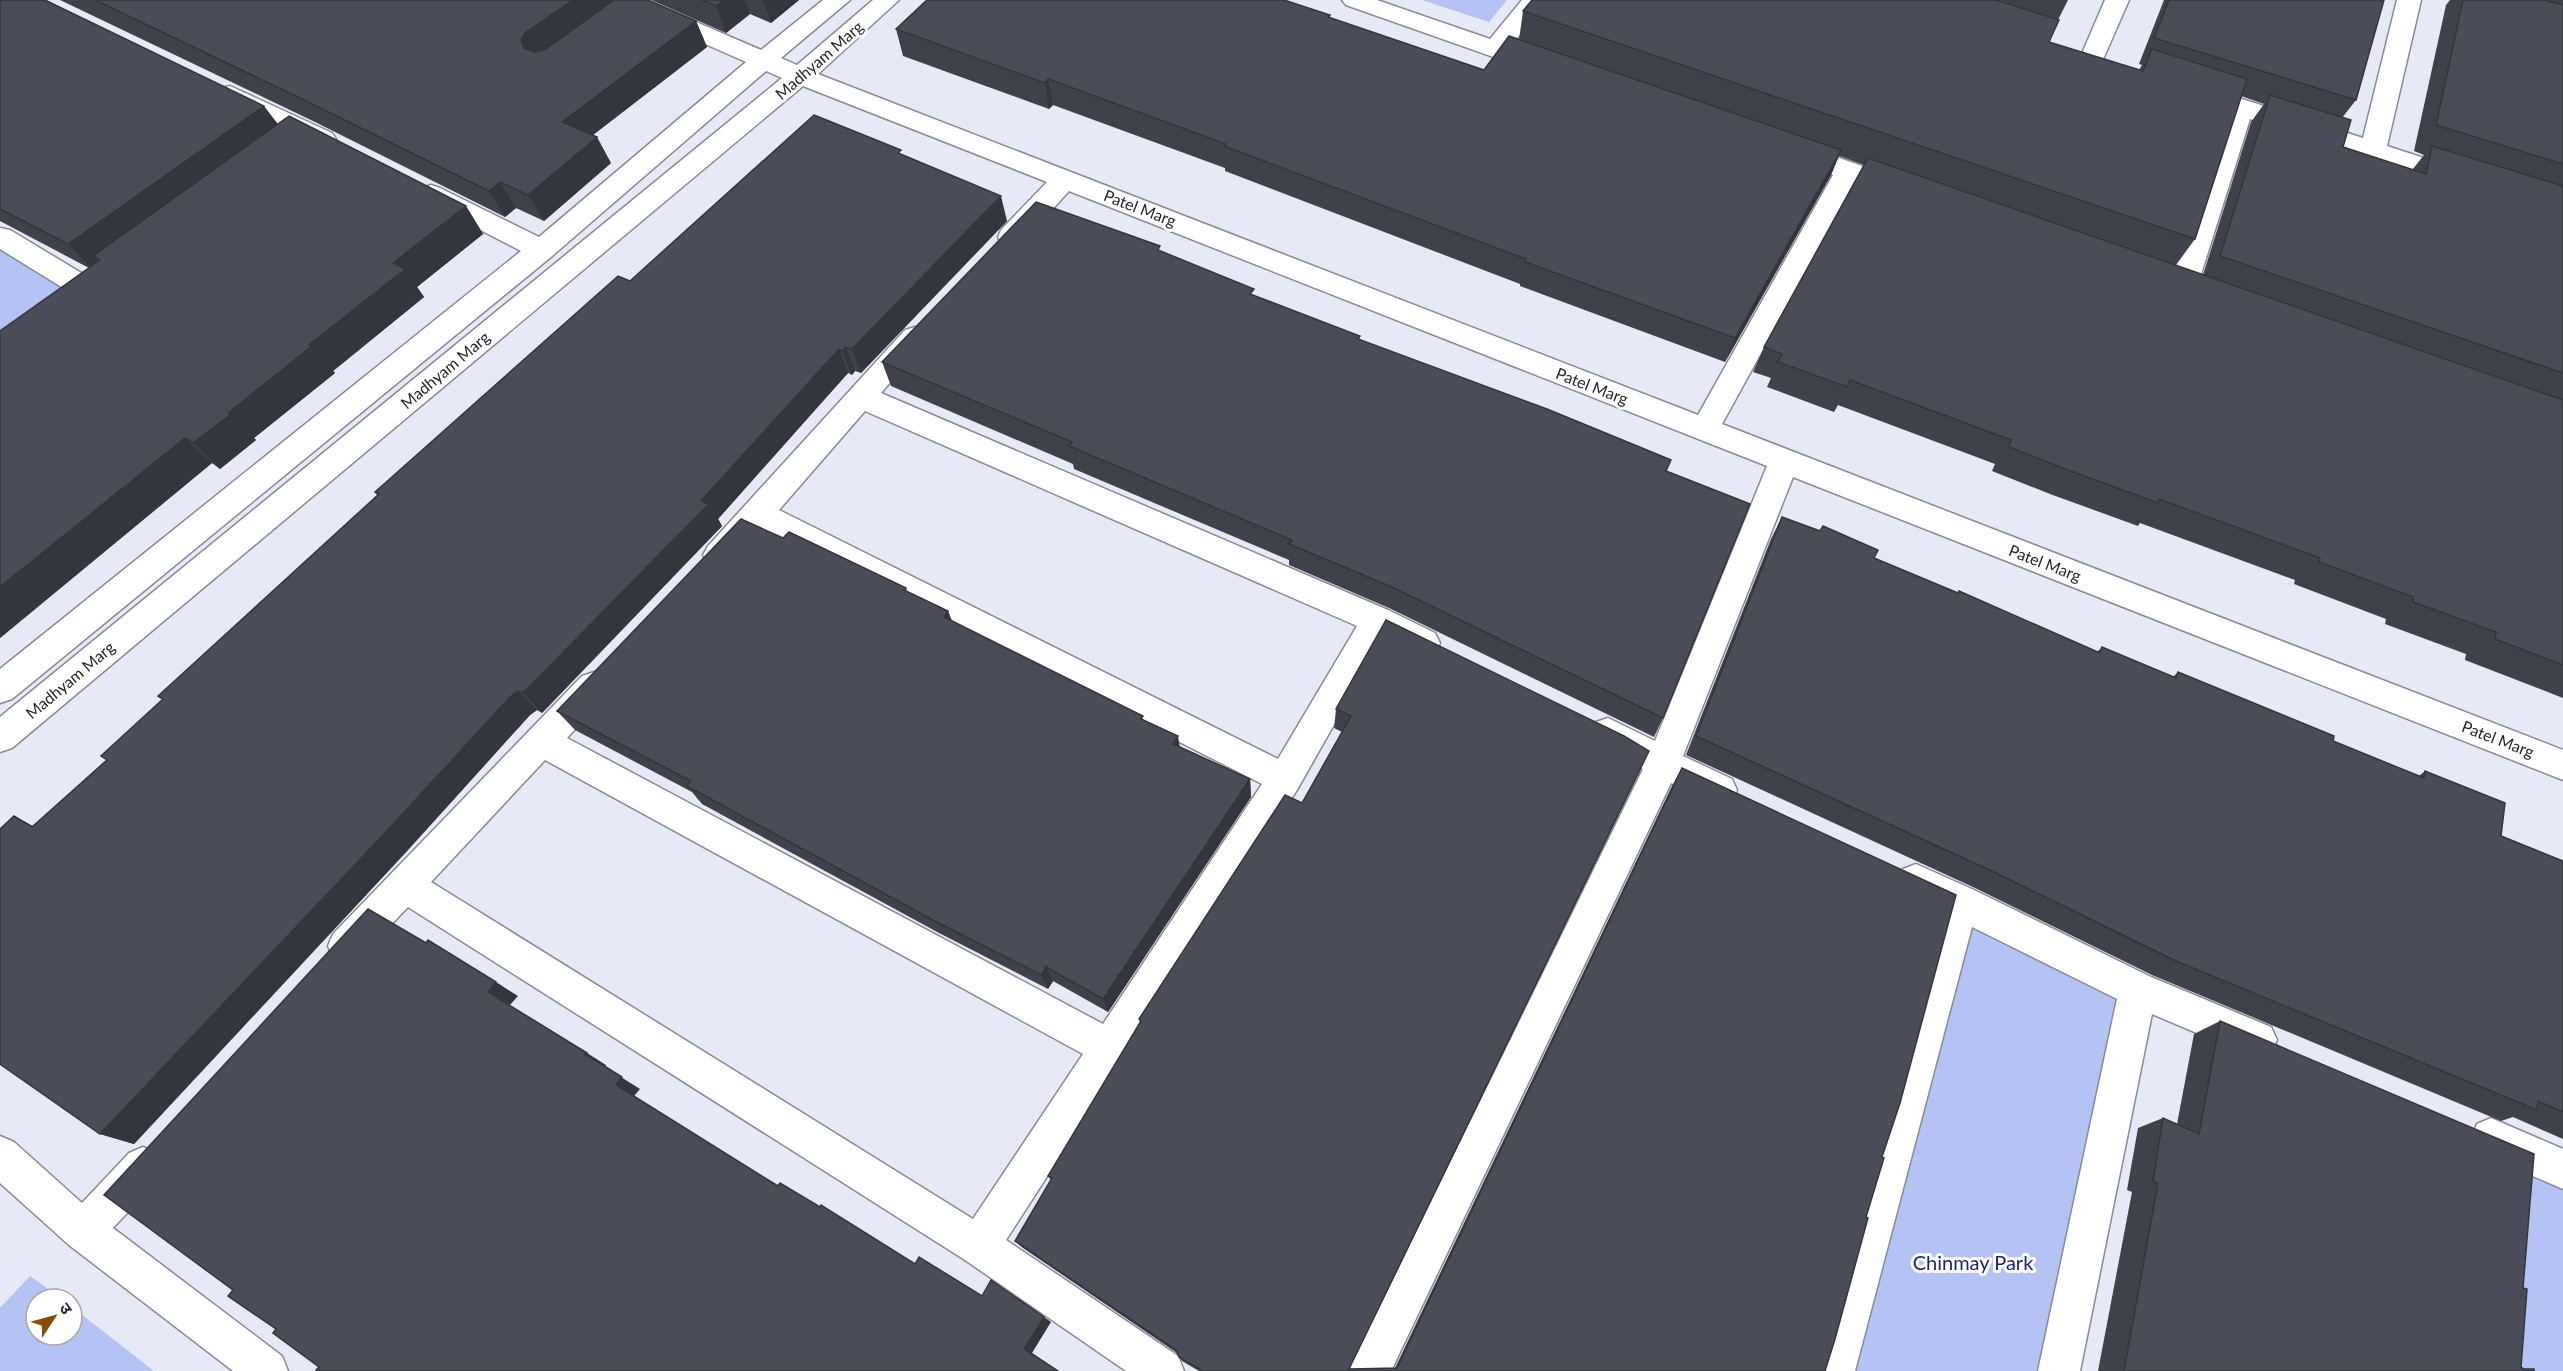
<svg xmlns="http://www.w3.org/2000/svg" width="2563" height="1371" viewBox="0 0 2563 1371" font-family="Lato,'Noto Sans Devanagari',sans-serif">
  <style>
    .green { fill: #b4c3f3 }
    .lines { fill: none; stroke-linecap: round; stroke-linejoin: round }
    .minor-casing { stroke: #868a95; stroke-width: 3 }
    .minor { fill: #fff; fill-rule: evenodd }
    .wall { fill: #40424b; fill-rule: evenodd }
    .shaded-wall { fill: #34363d }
    .building { fill: #4a4d57; stroke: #34363d; stroke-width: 1.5 }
    .labels { text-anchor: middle; stroke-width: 6; stroke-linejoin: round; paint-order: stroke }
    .street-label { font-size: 16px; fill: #24252a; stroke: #fff }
    .near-park-label { font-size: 20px; fill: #1e2579; stroke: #fff }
  </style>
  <rect width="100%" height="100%" fill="#e6eaf6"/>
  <g class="green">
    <polygon points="1422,0 1507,0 1489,22"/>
    <polygon points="0,237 88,290 0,353"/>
    <polygon points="1961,902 2138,990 2059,1371 1834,1371"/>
    <polygon points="2523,1151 2563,1169 2563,1371 2506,1371"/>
    <polygon points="30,1276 62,1299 36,1299 36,1335 72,1335 72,1307 154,1371 0,1371 0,1308"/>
  </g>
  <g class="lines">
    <defs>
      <g id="minor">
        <polygon points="613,0 645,0 761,50 823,0 850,0 781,58 797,65 873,0 899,0 818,74 1698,415 1833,175 1784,157 1780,151 1784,145 1793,142 1802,145 1911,183 1915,189 1911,195 1902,198 1855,182 1722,424 2563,750 2563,780 1793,477 1683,756 1732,779 1737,790 1732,801 1720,806 1671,783 1391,1371 1348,1371 1643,769 1596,744 1591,733 1596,722 1608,718 1655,741 1767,466 1069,191 1021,244 1011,246 1001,244 998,237 1001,230 1047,182 803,86 12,748 0,752 0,717 782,78 766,71 551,257 12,699 0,703 0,669 521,251 422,200 418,194 422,188 431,185 440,188 539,237 746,62 617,5"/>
        <polygon points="1342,0 1377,0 1490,39 1522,0 1547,0 1511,46 1551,59 1554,65 1551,71 1542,73 1533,71 1346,5"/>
        <polygon points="2105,0 2129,0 2101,64 2092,66 2083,64 2080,58"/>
        <polygon points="2397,0 2421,0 2387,146 2467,172 2471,178 2467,184 2458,187 2449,184 2250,119 2197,287 2193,294 2183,297 2173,294 2169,287 2227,112 2187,99 2184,93 2187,87 2196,85 2205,87 2363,138"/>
        <polygon points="230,86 332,133 336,139 332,145 323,148 314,145 221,100 218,94 221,88"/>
        <polygon points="0,228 10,230 98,283 102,290 98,297 10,361 0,364 0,338 68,291 0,249"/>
        <path d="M915,327l10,3 4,7 -48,56 507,217 47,23 5,10 -5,10 -11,4 -41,-19 -86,152 -291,450 172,116 6,15h-58l-161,-111 -557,-353 -49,51 -13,6 -13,-6 -5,-12 5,-12 249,-258 12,-4 12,4 5,10 -5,10 -39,42 536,286 159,-240 -500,-255c-15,17 -30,43 -54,35l-5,-9 5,-9 197,-216zM865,411l492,215 -79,133 -499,-249zM545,760l538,294 -110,165 -542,-337z"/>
        <polygon points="1916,864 1974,890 2151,977 2271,1027 2277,1040 2271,1053 2258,1059 2152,1014 2080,1371 2038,1371 2117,999 1972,927 1855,1371 1813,1371 1940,911 1903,893 1898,881 1903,869"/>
        <polygon points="2491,1118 2563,1149 2563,1189 2477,1152 2471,1138 2477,1124"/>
        <polygon points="0,1136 14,1142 82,1203 129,1153 143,1147 157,1153 163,1167 157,1181 113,1228 282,1356 288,1371 233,1371 69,1245 0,1183"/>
      </g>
    </defs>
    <use href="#minor" class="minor-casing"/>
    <use href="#minor" class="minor"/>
  </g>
  <g class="wall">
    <polygon points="0,0 277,124 466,206 483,234 417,287 424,297 333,371 335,373 254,438 256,440 220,469 212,463 0,638 89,268 0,221"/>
    <polygon points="60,0 613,0 696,21 707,47 593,135 611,163 544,221 516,208 505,217 317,123"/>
    <polygon points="651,0 799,0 771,23 750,14 726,33"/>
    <path d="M1532,0h536l-10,20 -9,22 90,28 3,-5 -3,-1 25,-64h-1h221l-28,100 -14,18 1,29 69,23 12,-15 -10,-4 32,-146 4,-5h113v698l-98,-38 1,-6 -81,-30 1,-5 -92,-35 1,-4 -155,-57 -2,3 -88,-32 -58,-23 3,-7 -157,-59 -4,7 -67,-25 4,-9 -18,-6 11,-25 100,-182 -25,-9 -8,19 -106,187 -205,-76v-2l-295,-113v-3l-172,-63 -4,4 -146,-53 -7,-27 434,-14v3l154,52 35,-30 4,-29zM2241,96l23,8 -13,18 -48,153 -27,-10 19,-26z"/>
    <polygon points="902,155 1007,221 861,373 855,371 852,375 848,373 718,519 722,526 542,713 537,710 530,715 407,851 134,1144 100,1134 14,816 33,826 107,760 163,699 377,495 375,492 630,281"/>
    <polygon points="1161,251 1254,296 1359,339 1667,471 1663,718 1654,737 1389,608 1289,565 1289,560 1074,469 1073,464 891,386 882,362"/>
    <polygon points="1782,517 1874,558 1957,593 1959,591 2097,652 2102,647 2173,677 2178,672 2333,741 2419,776 2425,771 2501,836 2563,861 2563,1139 2513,1117 2501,1121 2152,975 1975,888 1686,755 1771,539"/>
    <polygon points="783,538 906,588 907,592 948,611 952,621 1144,720 1179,746 1250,779 1251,797 1108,1012 1053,981 1048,989 939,933 702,804 692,792 575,730 557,711"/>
    <polygon points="1386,620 1349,1369 1395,1368 1672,786 1682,768 1882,1157 1825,1371 1199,1371 1182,1361 1177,1353 1023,1248 1015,1241 1051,1180 1048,1176 1140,1023 1139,1019 1302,803 1342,732 1334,728 1336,709"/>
    <polygon points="2220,1021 2523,1288 2521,1367 2524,1369 2534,1371 2098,1371 2132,1192 2127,1190 2138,1128 2163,1118 2177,1124 2194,1034"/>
  </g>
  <g class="shaded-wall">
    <polygon points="573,0 613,0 616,6 539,60 524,48 521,40 525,33"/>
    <polygon points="724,0 745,0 750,14 726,33 716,6"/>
    <polygon points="763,0 799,0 771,23"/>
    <polygon points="696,21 707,47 576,148 562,122"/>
    <polygon points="1048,79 1053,105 1049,109 1045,83"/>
    <polygon points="264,106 284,132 93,256 101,264 93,270 68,244"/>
    <polygon points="597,137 611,163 544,221 528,195"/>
    <polygon points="1841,150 1831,175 1725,362 1735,338"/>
    <polygon points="500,182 516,208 505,217 489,191"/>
    <polygon points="1001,196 1007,221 861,373 852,349"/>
    <polygon points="466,206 483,234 417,287 424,297 333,371 335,373 254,438 256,440 220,469 193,443 309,345 393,263"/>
    <polygon points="846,347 855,371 852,375 842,351"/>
    <polygon points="839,349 848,373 718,519 722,526 542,713 523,693 701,501"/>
    <polygon points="185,438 212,463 0,638 0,587"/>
    <polygon points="948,611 956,632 944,617"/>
    <polygon points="518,691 537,710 530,715 407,851 134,1144 100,1134 511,696"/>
    <polygon points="1178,736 1181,755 1173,744"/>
    <polygon points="1250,779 1251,797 1108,1012 1103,999"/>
    <polygon points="1046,967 1053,981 1048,989 1041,975"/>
    <polygon points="496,982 518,996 510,1005 488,992"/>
    <polygon points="587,1053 606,1065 605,1067 640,1089 634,1096 616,1085 585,1054"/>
    <polygon points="1044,1317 1051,1322 1032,1353 1059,1371 1024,1349"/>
  </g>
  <g class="building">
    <polygon points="0,0 45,0 264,106 68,244 0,209"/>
    <polygon points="95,0 573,0 525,33 521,40 524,48 535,52 546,49 614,0 648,0 696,21 562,122 597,137 528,195 500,182 489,191 298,97"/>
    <polygon points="702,0 724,0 716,6"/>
    <polygon points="927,0 1284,0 1330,15 1328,17 1484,70 1509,36 1841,150 1735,338 1525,262 1526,259 1224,146 1226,144 1048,79 1045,83 896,29"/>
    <polygon points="1532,0 1996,0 2059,20 2049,42 2143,71 2152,49 2247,79 2195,239 1523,11"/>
    <polygon points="2169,0 2384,0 2356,100 2154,38"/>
    <polygon points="2463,0 2544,0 2563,5 2563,164 2436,125"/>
    <polygon points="2270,95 2351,120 2343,147 2426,174 2432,146 2563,186 2563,373 2220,256"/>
    <polygon points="814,115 901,150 898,153 1001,196 852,349 846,347 842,351 839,349 701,501 709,504 523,693 518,691 511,696 384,834 100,1134 0,1064 0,829 14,816 32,827 107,760 101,756 163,699 158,696 379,494 375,492 618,276 630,281"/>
    <polygon points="289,116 466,206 393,263 405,269 309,345 312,346 228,413 231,414 193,443 185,438 0,587 0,331 100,260 93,256"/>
    <polygon points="1868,158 2563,400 2563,665 2495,639 2496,632 2413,602 2413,597 2319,562 2320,558 2159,499 2158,503 2068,470 2009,447 2011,440 1850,380 1847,387 1778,362 1782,354 1764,347"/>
    <polygon points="1036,202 1160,246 1158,250 1254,289 1250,294 1360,336 1358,339 1547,409 1671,460 1666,471 1750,504 1663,718 1392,587 1289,544 1292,540 1069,446 1072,442 882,362"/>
    <polygon points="1782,517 1820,531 1823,526 1878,550 1874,558 1958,593 1959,591 2100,653 2102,647 2176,678 2178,672 2334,736 2333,741 2424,778 2425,771 2505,803 2501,836 2563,861 2563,1112 2538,1101 2537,1110 2176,961 1994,872 1696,736"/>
    <polygon points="741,519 783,538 789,532 906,588 904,590 948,611 944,617 1143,716 1141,719 1178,736 1173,744 1250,779 1103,999 1046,967 1041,975 929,918 687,786 691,781 557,711"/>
    <polygon points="1386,620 1624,736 1649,751 1349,1369 1397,1368 1682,768 1956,895 1900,1103 1882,1157 1884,1158 1866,1217 1868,1218 1835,1339 1825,1371 1203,1371 1179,1357 1176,1350 1015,1241 1052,1178 1048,1176 1141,1021 1139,1019 1285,795 1302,803 1351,716 1336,709"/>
    <polygon points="368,909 426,943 428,940 496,982 488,992 587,1053 585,1054 622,1077 616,1085 778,1186 780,1183 820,1207 821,1205 915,1264 919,1257 982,1296 991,1280 1044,1317 1024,1349 1058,1371 317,1371 316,1370 319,1367 273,1333 276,1329 228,1296 233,1290 104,1195"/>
    <polygon points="2220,1021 2534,1154 2523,1288 2527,1289 2521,1367 2524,1369 2534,1369 2534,1371 2124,1371 2158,1183 2153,1181 2163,1118 2199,1134"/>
  </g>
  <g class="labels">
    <g class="street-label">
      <text transform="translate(819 60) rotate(-41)" y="6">Madhyam Marg</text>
      <text transform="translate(1140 208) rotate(21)" y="6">Patel Marg</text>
      <text transform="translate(445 370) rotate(-40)" y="6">Madhyam Marg</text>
      <text transform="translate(1592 386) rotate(21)" y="6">Patel Marg</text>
      <text transform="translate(2045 563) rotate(21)" y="6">Patel Marg</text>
      <text transform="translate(70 680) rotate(-40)" y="6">Madhyam Marg</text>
      <text transform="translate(2498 739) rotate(21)" y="6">Patel Marg</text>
    </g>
    <g class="near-park-label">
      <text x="1973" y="1270">Chinmay Park</text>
    </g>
  </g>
  <g transform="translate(54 1317) rotate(54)"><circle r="28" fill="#ffffff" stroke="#a7a8aa" stroke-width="1.5"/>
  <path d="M0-4.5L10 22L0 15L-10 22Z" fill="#884d06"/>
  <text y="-9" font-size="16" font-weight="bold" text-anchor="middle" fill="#24252a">उ</text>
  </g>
</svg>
